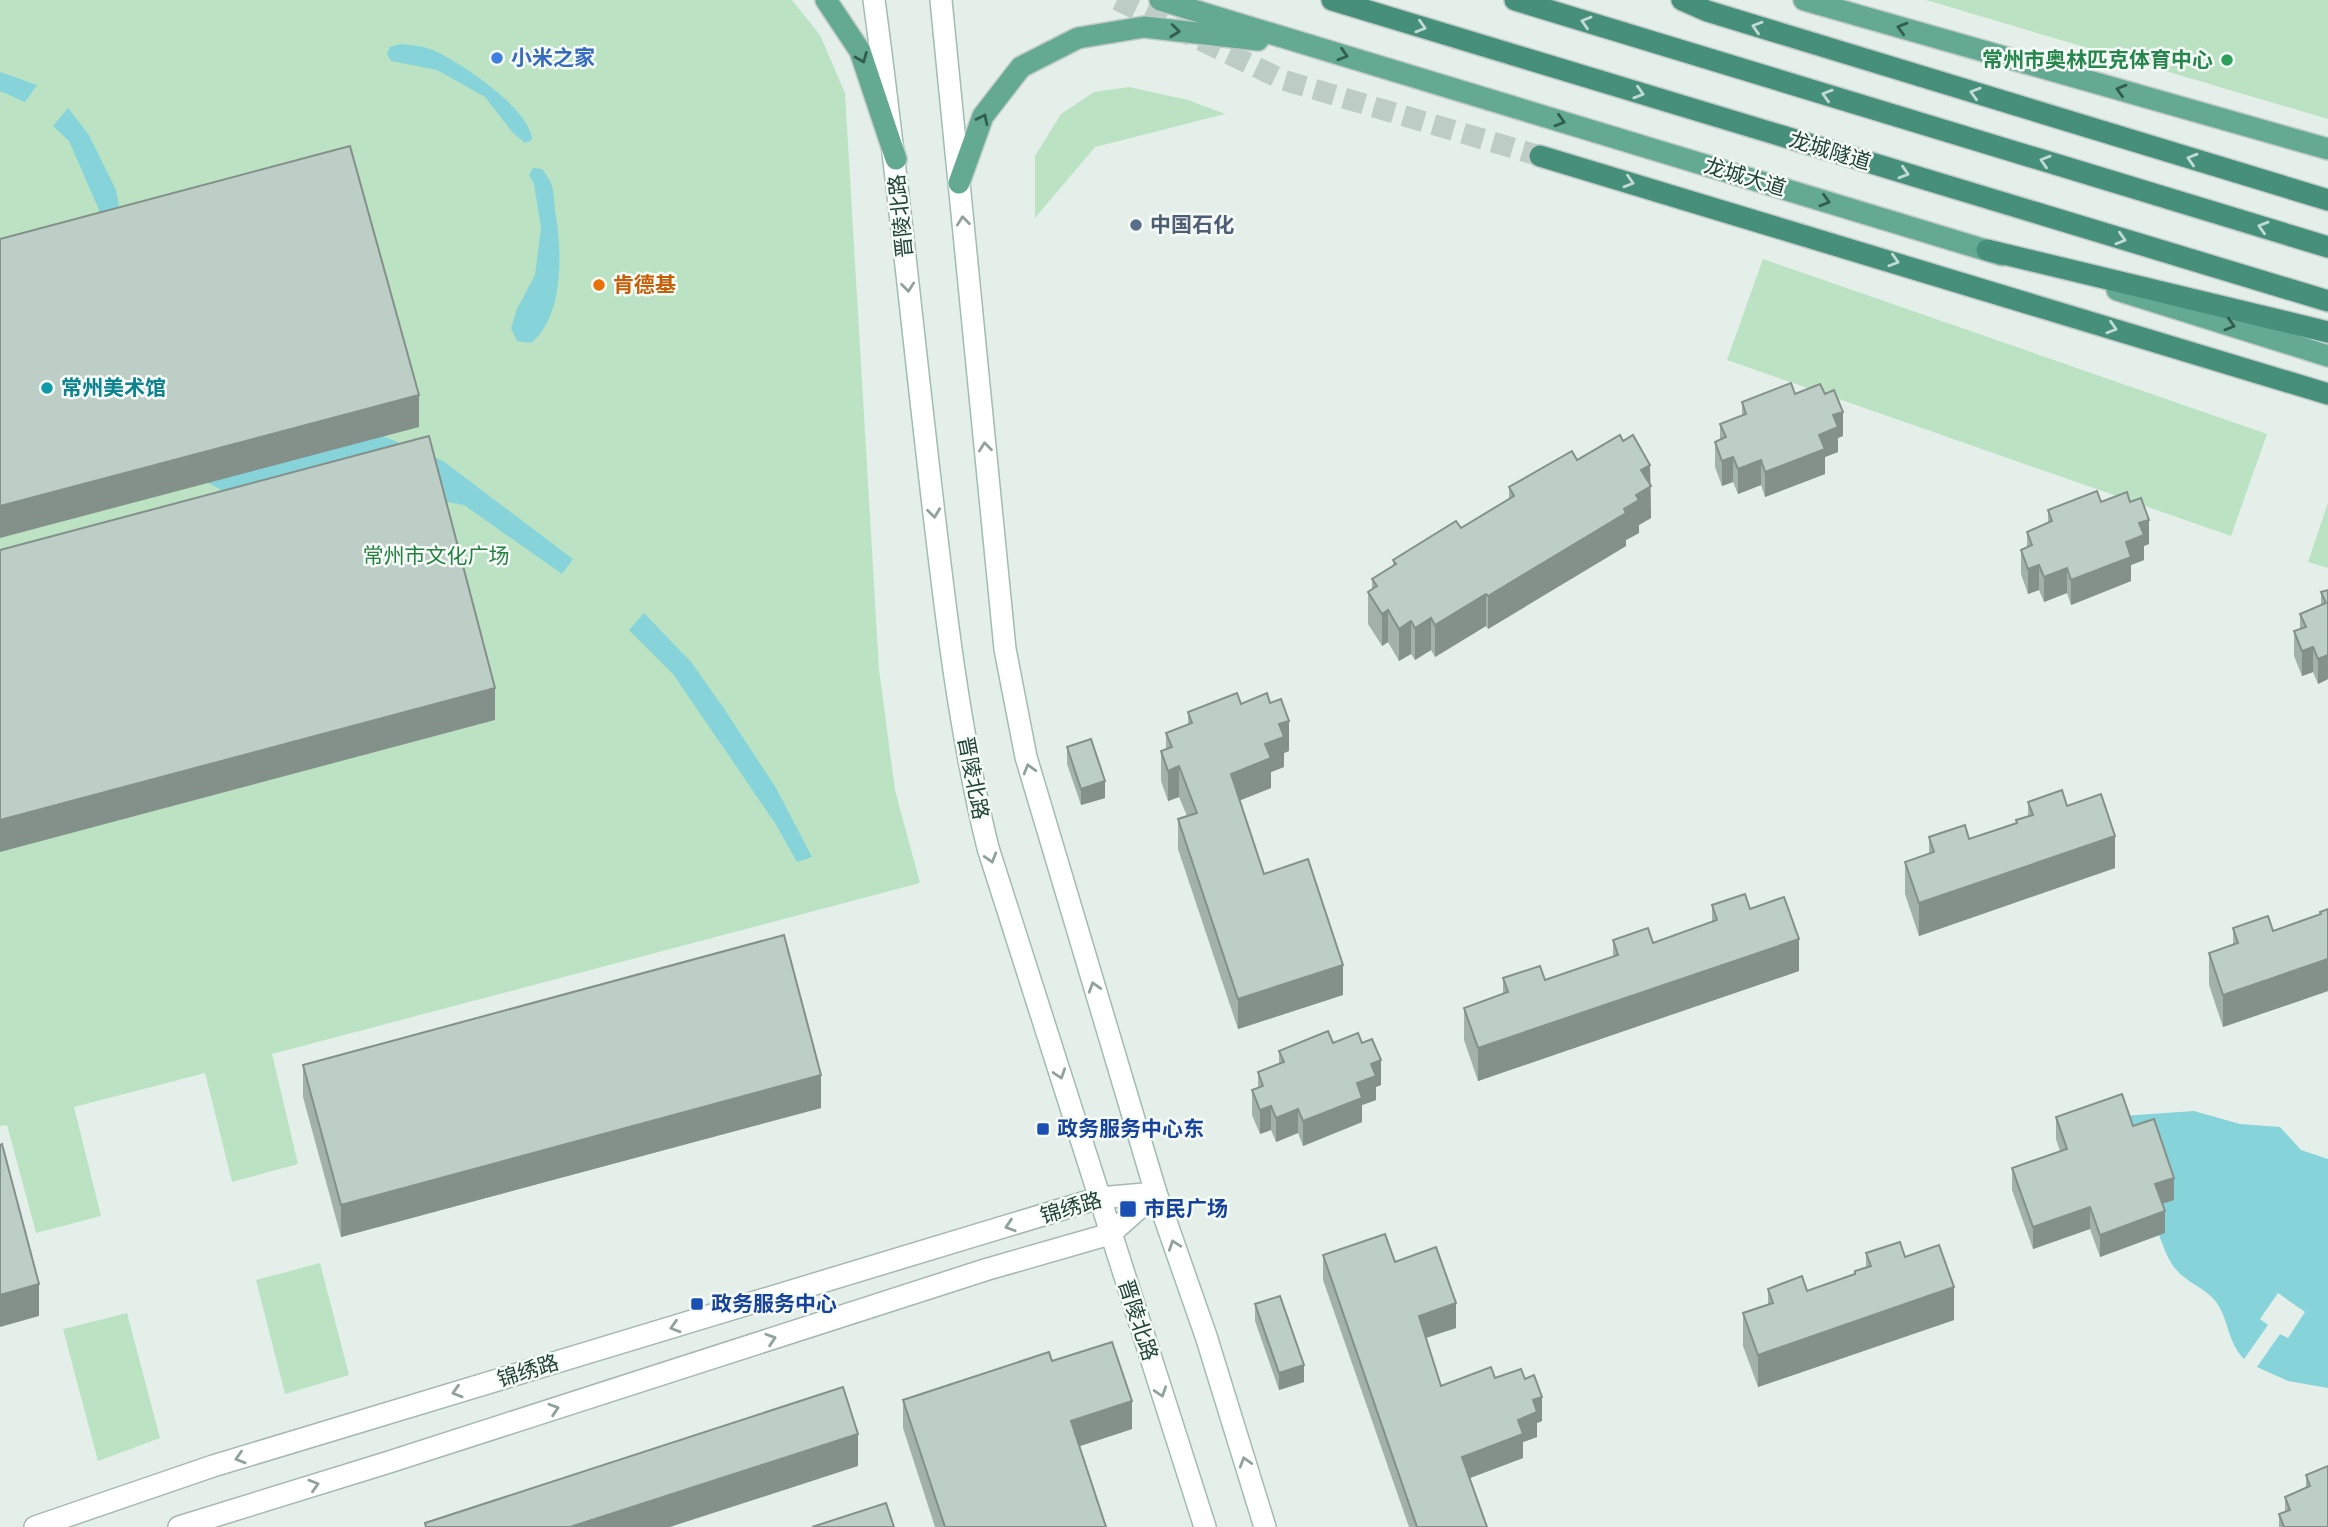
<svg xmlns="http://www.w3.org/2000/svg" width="2328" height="1527" viewBox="0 0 2328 1527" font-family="Rubik,'Noto Sans SC',sans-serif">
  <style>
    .green { fill: #bbe3c3 }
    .water { fill: #87d3da }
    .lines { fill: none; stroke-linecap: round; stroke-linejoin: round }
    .trunk-tunnel { stroke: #bdcdc6; stroke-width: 21; stroke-dasharray: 21 10; stroke-linecap: butt }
    .tertiary-casing { stroke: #a6b8b1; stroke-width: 24 }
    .secondary-casing { stroke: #a1bcb1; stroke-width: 24 }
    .primary-casing { stroke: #c1cbc7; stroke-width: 24 }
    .trunk-casing { stroke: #c1cbc7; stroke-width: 24 }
    .tertiary { stroke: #fff; stroke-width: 21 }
    .secondary { stroke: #fff; stroke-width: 21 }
    .primary { stroke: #64aa93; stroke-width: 21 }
    .trunk { stroke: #468f79; stroke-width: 21 }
    .wall { fill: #a2b1a9 }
    .shaded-wall { fill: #84908a }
    .building { fill: #bccec5; stroke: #84908a; stroke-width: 2 }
    .oneway { stroke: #c1dbd2 }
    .oneway2 { stroke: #325e4f }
    .oneway3 { stroke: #90a29c }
    .shop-dot { fill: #3f7fe0; stroke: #f6fbf8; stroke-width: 2.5 }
    .leisure-dot { fill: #2e9e5b; stroke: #f6fbf8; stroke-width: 2.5 }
    .service-dot { fill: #5c6f8a; stroke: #f6fbf8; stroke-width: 2.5 }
    .food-dot { fill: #e8710a; stroke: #f6fbf8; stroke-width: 2.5 }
    .culture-dot { fill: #0f9aa8; stroke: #f6fbf8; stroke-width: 2.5 }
    .transit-dot { fill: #1a4fb4; stroke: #f6fbf8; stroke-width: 2.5 }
    .labels { text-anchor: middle; stroke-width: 5; stroke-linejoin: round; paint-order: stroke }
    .shop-label { font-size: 21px; font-weight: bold; fill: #366cbe; stroke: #f6fbf8; text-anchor: start }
    .leisure-label { font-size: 21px; font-weight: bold; fill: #27864d; stroke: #f6fbf8; text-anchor: end }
    .street-label { font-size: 21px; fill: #214438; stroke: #f6fbf8 }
    .service-label { font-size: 21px; font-weight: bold; fill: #4e5e75; stroke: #f6fbf8; text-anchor: start }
    .food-label { font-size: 21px; font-weight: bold; fill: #c56008; stroke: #f6fbf8; text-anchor: start }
    .culture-label { font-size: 21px; font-weight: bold; fill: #0d838f; stroke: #f6fbf8; text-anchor: start }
    .park-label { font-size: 21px; fill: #268042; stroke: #f6fbf8 }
    .transit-label { font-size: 21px; font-weight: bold; fill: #164399; stroke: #f6fbf8; text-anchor: start }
  </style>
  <rect width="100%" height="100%" fill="#e4efea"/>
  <g class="green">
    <polygon points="0,0 792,0 820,35 845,93 879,669 895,790 920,883 272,1054 298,1164 232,1182 205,1073 74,1107 101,1216 36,1233 7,1125 0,1126"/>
    <polygon points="1926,0 2328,0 2328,119"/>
    <polygon points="1129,87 1188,100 1225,114 1095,147 1035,218 1035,156 1061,114 1094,92"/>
    <polygon points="1763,259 2267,434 2231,536 1727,360"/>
    <polygon points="2328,503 2328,568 2308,562"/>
    <polygon points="320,1263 349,1375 285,1394 256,1280"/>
    <polygon points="127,1313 160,1438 98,1461 63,1329"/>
  </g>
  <g class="water">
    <path d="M400,44c10,1 23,2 33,6 27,12 98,59 99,90l-7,3 -12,-10 -28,-36 -48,-27 -46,-9 -4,-7 3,-7z"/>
    <polygon points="0,72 37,85 25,102 0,91"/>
    <polygon points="68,108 89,135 116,190 128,252 366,429 443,461 573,559 562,574 464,505 415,496 238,499 184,470 100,254 99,210 69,141 53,126"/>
    <path d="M533,168l9,1c3,4 7,9 9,14 3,7 3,18 4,27 7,39 10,106 -24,133l-14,-2 -6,-13 6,-19 18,-34 6,-47 -7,-44 -5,-9z"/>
    <polygon points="644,613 691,662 723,707 776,788 812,857 797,862 775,823 673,674 629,630"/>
    <path d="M2194,1111l46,13 40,3 21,23 27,9v229l-40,-7 -31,-14 23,-33 8,4 17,-26 -27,-19 -18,26 8,6 -24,34c-14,-14 -15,-32 -23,-49 -8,-17 -23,-22 -37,-33 -14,-10 -19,-26 -25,-42l6,-2 -43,-117z"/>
  </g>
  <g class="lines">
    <polyline class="trunk-tunnel" points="1117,0 1283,80 1540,156"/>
    <defs>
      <g id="tertiary">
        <polyline points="35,1527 213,1466 1099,1198 1156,1193"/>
        <polyline points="179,1527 386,1463 988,1269 1110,1234 1156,1193"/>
      </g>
      <g id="secondary">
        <path d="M874,0c22,162 38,326 57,488 14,121 28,242 57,360l217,679"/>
        <polyline points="941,0 1005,649 1026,757 1156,1193 1206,1336 1265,1527"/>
      </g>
      <g id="primary">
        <polyline points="826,0 860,51 896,159"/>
        <polyline points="1160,0 2002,255"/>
        <polyline points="1804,0 2328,149"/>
        <polyline points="959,183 983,116 1021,67 1078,38 1144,27 1258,40"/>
        <polyline points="2117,290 2328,356"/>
      </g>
      <g id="trunk">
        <polyline points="1332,0 2328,301"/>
        <polyline points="1515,0 2328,247"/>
        <polyline points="1682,0 1707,11 2328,200"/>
        <polyline points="1540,156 2328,394"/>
        <polyline points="1987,250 2328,332"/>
      </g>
    </defs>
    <use href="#tertiary" class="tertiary-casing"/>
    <use href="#secondary" class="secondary-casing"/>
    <use href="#primary" class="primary-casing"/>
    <use href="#trunk" class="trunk-casing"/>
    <use href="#tertiary" class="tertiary"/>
    <use href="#secondary" class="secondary"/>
    <use href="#primary" class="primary"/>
    <use href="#trunk" class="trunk"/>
  </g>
  <g class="wall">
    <polygon points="1795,394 1843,436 1838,438 1838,452 1825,457 1825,474 1765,497 1761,485 1738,494 1733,482 1722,486 1715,467 1715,442 1720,440 1720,424 1742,416 1742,402"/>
    <polygon points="1623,441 1650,465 1651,518 1639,525 1639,533 1626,540 1626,546 1488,629 1486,626 1435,657 1431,650 1415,660 1411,654 1399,661 1388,642 1382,646 1368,624 1368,592 1372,589 1372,579 1393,566 1393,560 1461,528 1509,499 1509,487"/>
    <polygon points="2101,502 2130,502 2149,544 2144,546 2144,560 2131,565 2131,581 2071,605 2067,593 2044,602 2039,590 2028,594 2021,574 2021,550 2027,547 2027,532 2048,523 2048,510"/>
    <polygon points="2328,590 2328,679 2318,684 2313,672 2302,676 2294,656 2294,631 2300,629 2300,614 2321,605 2321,592"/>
    <polygon points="1241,704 1289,751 1284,753 1284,767 1271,772 1271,788 1240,800 1264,874 1343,995 1238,1029 1178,849 1178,819 1187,816 1179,797 1168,801 1161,781 1161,751 1166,749 1166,733 1188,725 1188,712"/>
    <polygon points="1067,747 1105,798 1081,805 1067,764"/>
    <polygon points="2028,802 2067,806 2115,868 1919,936 1905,894 1905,862 1929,854 1929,837 1969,839 2016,823 2016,820 2028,816"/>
    <polygon points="1712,905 1750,909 1799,971 1478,1081 1464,1040 1464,1008 1503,994 1503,978 1545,980 1613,957 1613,940 1653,943 1712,922"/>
    <polygon points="2328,909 2328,991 2223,1027 2209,985 2209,953 2233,945 2233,928 2273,931 2320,914 2320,912"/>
    <polygon points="1333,1043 1381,1085 1376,1087 1376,1100 1362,1105 1362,1122 1303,1146 1298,1133 1276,1142 1271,1130 1260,1134 1252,1115 1252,1090 1258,1088 1258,1072 1279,1064 1279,1051"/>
    <polygon points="303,1065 821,1108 341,1237 303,1097"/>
    <polygon points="2056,1117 2133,1126 2174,1200 2162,1204 2165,1233 2100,1257 2090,1229 2033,1249 2012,1190 2012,1168 2060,1151 2056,1139"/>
    <polygon points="1866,1253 1905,1257 1954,1320 1758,1387 1743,1346 1743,1313 1768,1305 1768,1289 1807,1291 1855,1274 1855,1271 1866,1267"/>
    <polygon points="1323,1255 1395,1262 1456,1328 1426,1338 1441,1386 1495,1378 1542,1421 1537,1423 1537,1437 1523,1442 1523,1458 1470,1478 1487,1527 1409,1527 1323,1280"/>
    <polygon points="1255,1304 1304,1382 1279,1390 1255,1321"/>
    <polygon points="903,1400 1132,1429 1080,1446 1106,1527 935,1527 903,1428"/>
    <polygon points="2306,1475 2328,1527 2279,1527 2279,1514 2285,1512 2285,1497 2306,1488"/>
  </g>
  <g class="shaded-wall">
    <polygon points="419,395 419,427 0,538 0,506"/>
    <polygon points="1843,412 1843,436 1838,438 1838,452 1825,457 1825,474 1765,497 1765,472 1819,435 1833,415"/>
    <polygon points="1733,457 1733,482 1722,486 1722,461"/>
    <polygon points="1761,460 1761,485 1738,494 1738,469"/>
    <polygon points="1650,465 1651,518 1639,525 1639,533 1626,540 1626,546 1488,629 1488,596 1624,509 1636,495 1641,470"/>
    <polygon points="2149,520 2149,544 2144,546 2144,560 2131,565 2131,581 2071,605 2071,580 2139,523"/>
    <polygon points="2039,565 2039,590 2028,594 2028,569"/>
    <polygon points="2067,568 2067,593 2044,602 2044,577"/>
    <polygon points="1486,594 1486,626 1435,657 1435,625"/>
    <polygon points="1388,610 1388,642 1382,646 1382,614"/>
    <polygon points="1431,618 1431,650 1415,660 1415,628"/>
    <polygon points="1411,621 1411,654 1399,661 1399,629"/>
    <polygon points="2313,647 2313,672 2302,676 2302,651"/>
    <polygon points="2328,655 2328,679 2318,684 2318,659"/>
    <polygon points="495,688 495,720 0,852 0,820"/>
    <polygon points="1289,721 1289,751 1284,753 1284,767 1271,772 1271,788 1231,804 1231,774 1279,724"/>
    <polygon points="1179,766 1179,797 1168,801 1168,771"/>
    <polygon points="1105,781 1105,798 1081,805 1081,789"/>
    <polygon points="2115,836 2115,868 1919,936 1919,903"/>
    <polygon points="1799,939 1799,971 1478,1081 1478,1048"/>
    <polygon points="2328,959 2328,991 2223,1027 2223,995"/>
    <polygon points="1343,965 1343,995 1238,1029 1238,999"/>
    <polygon points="1381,1060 1381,1085 1376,1087 1376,1100 1362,1105 1362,1122 1303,1146 1303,1121 1357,1083 1371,1064"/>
    <polygon points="821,1075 821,1108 341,1237 341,1205"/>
    <polygon points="1271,1106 1271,1130 1260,1134 1260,1110"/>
    <polygon points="1298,1109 1298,1133 1276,1142 1276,1118"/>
    <polygon points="2174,1178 2174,1200 2155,1206 2155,1184"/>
    <polygon points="2090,1207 2090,1229 2033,1249 2033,1227"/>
    <polygon points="2165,1211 2165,1233 2100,1257 2100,1235"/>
    <polygon points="39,1284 39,1316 0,1327 0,1295"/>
    <polygon points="1954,1287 1954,1320 1758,1387 1758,1355"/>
    <polygon points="1456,1303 1456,1328 1419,1340 1419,1316"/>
    <polygon points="1304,1365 1304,1382 1279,1390 1279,1373"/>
    <polygon points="1542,1397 1542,1421 1537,1423 1537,1437 1523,1442 1523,1458 1462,1481 1462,1457 1518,1420 1533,1400"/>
    <polygon points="1132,1401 1132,1429 1071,1449 1071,1421"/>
    <polygon points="858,1434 858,1466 670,1527 570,1527"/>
  </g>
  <g class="building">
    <polygon points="350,146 419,395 0,506 0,239"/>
    <polygon points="1791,383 1795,394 1820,384 1825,394 1834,390 1843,412 1833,415 1838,427 1819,435 1825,449 1765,472 1761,460 1738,469 1733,457 1722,461 1715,442 1726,437 1720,424 1746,414 1742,402"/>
    <polygon points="1620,435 1623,441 1633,435 1650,465 1641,470 1651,486 1636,495 1639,500 1624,509 1626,513 1488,596 1486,594 1435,625 1431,618 1415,628 1411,621 1399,629 1388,610 1382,614 1368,592 1377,586 1372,579 1396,564 1393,560 1456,521 1461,528 1514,496 1509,487 1572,451 1577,460"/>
    <polygon points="429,436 495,688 0,820 0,550"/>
    <polygon points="2097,491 2101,502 2127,492 2130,502 2141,498 2149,520 2139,523 2144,535 2126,542 2131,557 2071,580 2067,568 2044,577 2039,565 2028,569 2021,550 2032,545 2027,532 2052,521 2048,510"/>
    <polygon points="2328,590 2328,655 2318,659 2313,647 2302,651 2294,631 2306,627 2300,614 2326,603 2321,592"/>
    <polygon points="1237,693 1241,704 1267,693 1270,703 1281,699 1289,721 1279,724 1284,737 1265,744 1271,758 1231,774 1264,874 1308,859 1343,965 1238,999 1178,819 1197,813 1179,766 1168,771 1161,751 1172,747 1166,733 1192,723 1188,712"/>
    <polygon points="1091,739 1105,781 1081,789 1067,747"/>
    <polygon points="2062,790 2067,806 2101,794 2115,836 1919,903 1905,862 1934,852 1929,837 1965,825 1969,839 2017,823 2016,820 2033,815 2028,802"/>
    <polygon points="1745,894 1750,909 1784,897 1799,939 1478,1048 1464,1008 1508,992 1503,978 1540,966 1545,980 1618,955 1613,940 1648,928 1653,943 1717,920 1712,905"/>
    <polygon points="2328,909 2328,959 2223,995 2209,953 2238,943 2233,928 2268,916 2273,931 2321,914 2320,912"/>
    <polygon points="784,935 821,1075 341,1205 303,1065"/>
    <polygon points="1328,1031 1333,1043 1358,1033 1362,1043 1372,1039 1381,1060 1371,1064 1376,1076 1357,1083 1362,1098 1303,1121 1298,1109 1276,1118 1271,1106 1260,1110 1252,1090 1263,1086 1258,1072 1284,1062 1279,1051"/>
    <polygon points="2122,1094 2133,1126 2154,1119 2174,1178 2155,1184 2165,1211 2100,1235 2090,1207 2033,1227 2012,1168 2067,1149 2056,1117"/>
    <polygon points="2,1144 39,1284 0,1295 0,1145"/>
    <polygon points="1385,1234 1395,1262 1436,1247 1456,1303 1419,1316 1441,1386 1491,1367 1495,1378 1521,1369 1525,1379 1534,1375 1542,1397 1533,1400 1537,1412 1518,1420 1523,1434 1462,1457 1487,1527 1417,1527 1323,1255"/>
    <polygon points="1900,1242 1905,1257 1939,1245 1954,1287 1758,1355 1743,1313 1773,1303 1768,1289 1802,1276 1807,1291 1855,1274 1855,1271 1871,1266 1866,1253"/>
    <polygon points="1280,1296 1304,1365 1279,1373 1255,1304"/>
    <polygon points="1112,1342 1132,1401 1071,1421 1106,1527 945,1527 903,1400 1049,1352 1052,1361"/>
    <polygon points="843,1387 858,1434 570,1527 426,1527 425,1523"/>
    <polygon points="2328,1466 2328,1527 2284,1527 2279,1514 2290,1510 2285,1497 2310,1486 2306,1475"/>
    <polygon points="886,1503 894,1527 812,1527"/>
  </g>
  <defs><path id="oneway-chevron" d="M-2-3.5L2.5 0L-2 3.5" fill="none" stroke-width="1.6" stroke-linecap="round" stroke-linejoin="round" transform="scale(1.75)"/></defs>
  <g class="oneway">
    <use href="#oneway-chevron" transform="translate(1586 22) rotate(-163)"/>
    <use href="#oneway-chevron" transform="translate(1421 27) rotate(17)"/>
    <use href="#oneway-chevron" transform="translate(1757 27) rotate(-163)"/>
    <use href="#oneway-chevron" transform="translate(1639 93) rotate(17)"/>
    <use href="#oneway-chevron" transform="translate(1975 93) rotate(-163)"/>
    <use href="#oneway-chevron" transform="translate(1827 95) rotate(-163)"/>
    <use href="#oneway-chevron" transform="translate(2192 159) rotate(-163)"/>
    <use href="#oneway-chevron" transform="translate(2045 161) rotate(-163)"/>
    <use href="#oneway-chevron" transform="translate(1904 173) rotate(17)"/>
    <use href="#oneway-chevron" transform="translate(1629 182) rotate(17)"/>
    <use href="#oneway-chevron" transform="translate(2263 227) rotate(-163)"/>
    <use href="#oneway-chevron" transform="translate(2121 239) rotate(17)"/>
    <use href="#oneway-chevron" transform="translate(1894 261) rotate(17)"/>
    <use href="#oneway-chevron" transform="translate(2112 328) rotate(17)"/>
  </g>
  <g class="oneway2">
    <use href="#oneway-chevron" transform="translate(1902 28) rotate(-164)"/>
    <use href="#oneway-chevron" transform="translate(1175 31) rotate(6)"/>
    <use href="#oneway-chevron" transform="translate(1343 55) rotate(17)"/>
    <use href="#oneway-chevron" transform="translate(862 58) rotate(68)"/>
    <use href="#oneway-chevron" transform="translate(2121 90) rotate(-164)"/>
    <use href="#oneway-chevron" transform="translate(983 119) rotate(-64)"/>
    <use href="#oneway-chevron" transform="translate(1560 121) rotate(17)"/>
    <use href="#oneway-chevron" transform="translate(1825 201) rotate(17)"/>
    <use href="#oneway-chevron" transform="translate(2230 325) rotate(17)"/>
  </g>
  <g class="oneway3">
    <use href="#oneway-chevron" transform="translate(963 221) rotate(-96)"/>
    <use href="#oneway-chevron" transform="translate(908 287) rotate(84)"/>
    <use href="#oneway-chevron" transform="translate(985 447) rotate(-96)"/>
    <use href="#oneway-chevron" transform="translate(934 513) rotate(83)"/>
    <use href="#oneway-chevron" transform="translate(1029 769) rotate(-106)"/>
    <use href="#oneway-chevron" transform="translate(991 858) rotate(73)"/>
    <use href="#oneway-chevron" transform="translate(1094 987) rotate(-107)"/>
    <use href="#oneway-chevron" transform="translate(1060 1074) rotate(72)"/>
    <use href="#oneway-chevron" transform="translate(1010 1226) rotate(162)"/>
    <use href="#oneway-chevron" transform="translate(1174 1245) rotate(-109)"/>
    <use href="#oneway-chevron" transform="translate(675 1327) rotate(163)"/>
    <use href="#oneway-chevron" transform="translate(771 1339) rotate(-18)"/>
    <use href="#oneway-chevron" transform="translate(457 1392) rotate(163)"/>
    <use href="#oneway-chevron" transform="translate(1161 1392) rotate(72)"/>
    <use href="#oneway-chevron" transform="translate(554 1409) rotate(-18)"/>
    <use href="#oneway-chevron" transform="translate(240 1458) rotate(163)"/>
    <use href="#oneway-chevron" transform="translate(1245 1462) rotate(-107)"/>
    <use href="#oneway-chevron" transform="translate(314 1485) rotate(-17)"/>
  </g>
  <circle class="shop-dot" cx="497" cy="58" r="7"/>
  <circle class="leisure-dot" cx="2227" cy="60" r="7"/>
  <circle class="service-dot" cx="1136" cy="225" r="7"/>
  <circle class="food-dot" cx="599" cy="285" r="7"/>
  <circle class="culture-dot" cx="47" cy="388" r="7"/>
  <g class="transit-dot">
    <rect x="1036" y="1122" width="14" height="14" rx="3.5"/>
    <rect x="1119" y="1200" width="18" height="18" rx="3.5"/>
    <rect x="690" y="1297" width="14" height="14" rx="3.5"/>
  </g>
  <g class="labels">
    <g class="shop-label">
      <text x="511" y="65">小米之家</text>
    </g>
    <g class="leisure-label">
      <text x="2213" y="67">常州市奥林匹克体育中心</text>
    </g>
    <g class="street-label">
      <text transform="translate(1830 151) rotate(17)" y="7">龙城隧道</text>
      <text transform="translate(1745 177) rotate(17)" y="7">龙城大道</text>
      <text transform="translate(901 216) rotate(-96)" y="7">晋陵北路</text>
      <text transform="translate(973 778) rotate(79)" y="7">晋陵北路</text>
      <text transform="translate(1071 1208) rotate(-16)" y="7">锦绣路</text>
      <text transform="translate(1138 1320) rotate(72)" y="7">晋陵北路</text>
      <text transform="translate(528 1371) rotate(-17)" y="7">锦绣路</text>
    </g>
    <g class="service-label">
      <text x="1150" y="232">中国石化</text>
    </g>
    <g class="food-label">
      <text x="613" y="292">肯德基</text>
    </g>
    <g class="culture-label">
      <text x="61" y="395">常州美术馆</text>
    </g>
    <g class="park-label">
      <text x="436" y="563">常州市文化广场</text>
    </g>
    <g class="transit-label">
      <text x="1057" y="1136">政务服务中心东</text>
      <text x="1144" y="1216">市民广场</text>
      <text x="711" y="1311">政务服务中心</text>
    </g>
  </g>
</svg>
